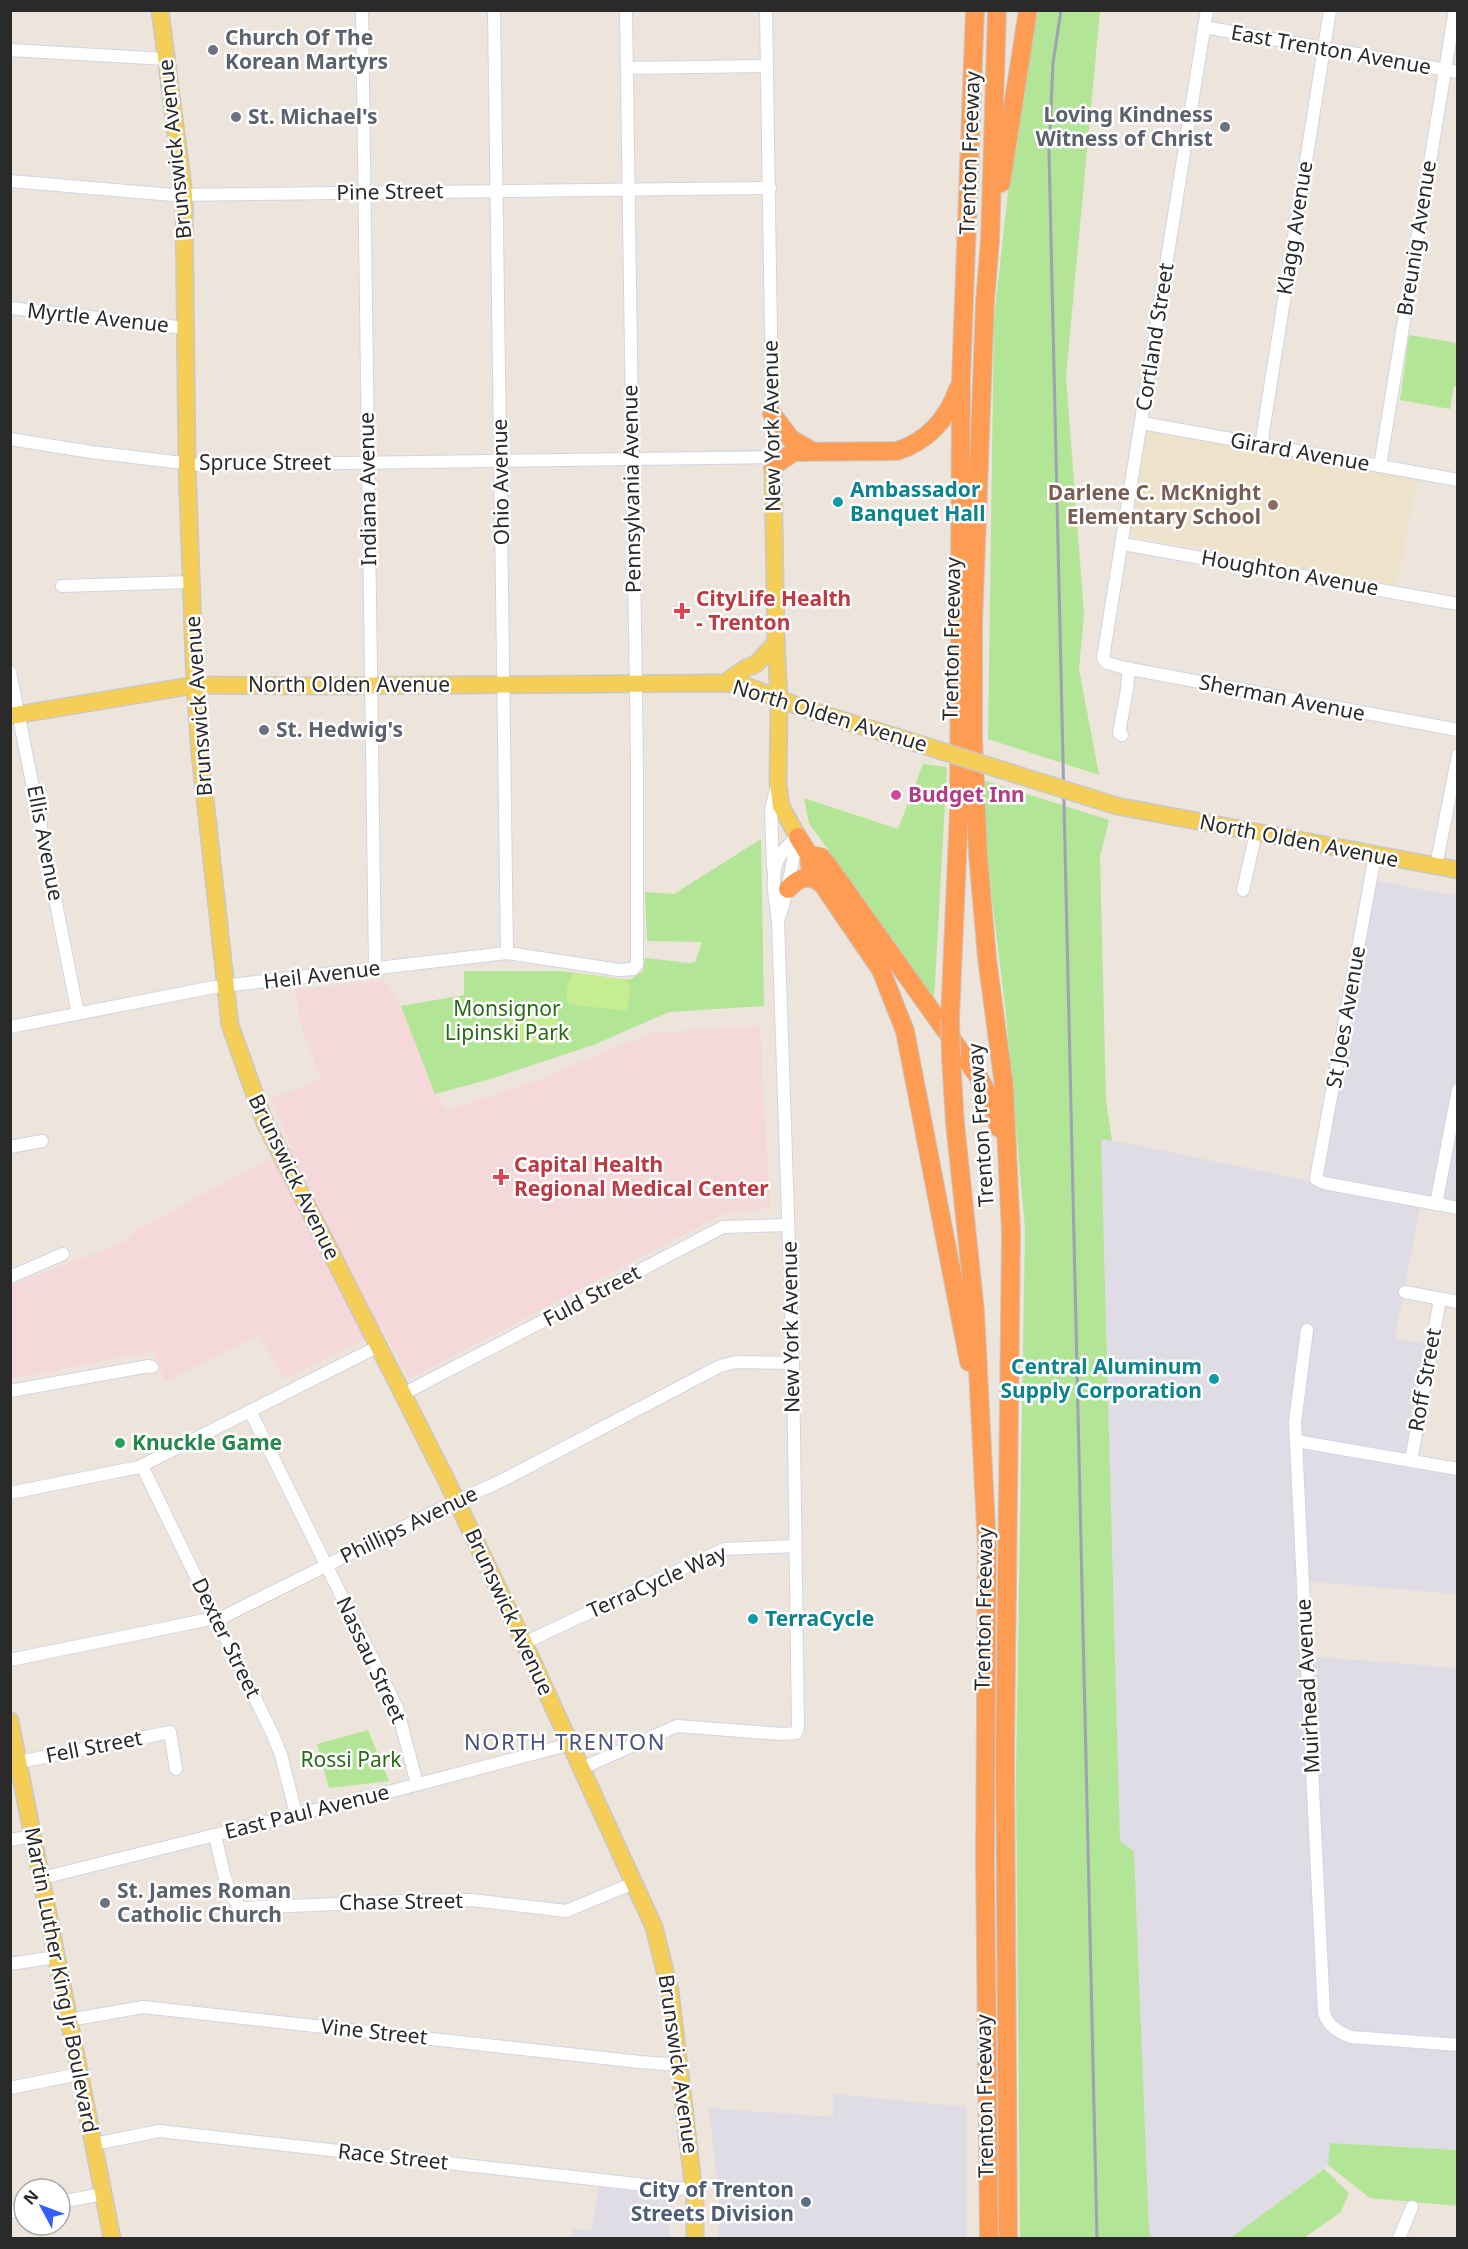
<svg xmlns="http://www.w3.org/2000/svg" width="1468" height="2249" viewBox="0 0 1468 2249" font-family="'Noto Sans',sans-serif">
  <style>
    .industrial { fill: #dfdce5 }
    .education { fill: #efe2ca }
    .medical { fill: #f4d8da }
    .green { fill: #b2e596 }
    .pitch { fill: #c7ed91 }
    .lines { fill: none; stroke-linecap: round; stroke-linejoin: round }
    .minor-casing { stroke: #d1d4e3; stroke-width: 14 }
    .major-casing { stroke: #c8c8c8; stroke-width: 19 }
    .highway-casing { stroke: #c8c8c8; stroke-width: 20 }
    .minor { stroke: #fff; stroke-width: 12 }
    .major { stroke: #f5ce58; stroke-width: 16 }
    .highway { stroke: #ff9c54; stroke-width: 18 }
    .rail { stroke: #9ea2b5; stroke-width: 3 }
    .major-bridge-casing { stroke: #c8c8c8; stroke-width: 19; stroke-linecap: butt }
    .highway-bridge-casing { stroke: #c8c8c8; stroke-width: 20; stroke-linecap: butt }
    .major-bridge { stroke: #f5ce58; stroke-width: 16 }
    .highway-bridge { stroke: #ff9c54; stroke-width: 18 }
    .worship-dot { fill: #6b7280; stroke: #fff; stroke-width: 2 }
    .culture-dot { fill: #0f9aa8; stroke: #fff; stroke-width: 2 }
    .education-dot { fill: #8d6e63; stroke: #fff; stroke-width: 2 }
    .health-dot { fill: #e0444e; stroke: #fff; stroke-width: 2 }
    .hotel-dot { fill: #d1479c; stroke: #fff; stroke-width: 2 }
    .leisure-dot { fill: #2e9e5b; stroke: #fff; stroke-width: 2 }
    .service-dot { fill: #5c6f8a; stroke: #fff; stroke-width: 2 }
    .labels { text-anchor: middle; stroke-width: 5; stroke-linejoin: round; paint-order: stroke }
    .worship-label { font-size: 21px; font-weight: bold; fill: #5b616d; stroke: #fff; text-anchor: start }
    .street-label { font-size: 21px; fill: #2a2a2a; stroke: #fff }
    .culture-label { font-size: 21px; font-weight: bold; fill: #0d838f; stroke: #fff; text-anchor: start }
    .education-label { font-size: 21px; font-weight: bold; fill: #785e54; stroke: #fff; text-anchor: end }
    .health-label { font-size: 21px; font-weight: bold; fill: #be3a42; stroke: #fff; text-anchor: start }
    .hotel-label { font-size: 21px; font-weight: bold; fill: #b23c85; stroke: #fff; text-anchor: start }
    .park-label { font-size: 21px; fill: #2a6a17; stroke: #fff }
    .leisure-label { font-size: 21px; font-weight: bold; fill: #27864d; stroke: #fff; text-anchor: start }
    .service-label { font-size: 21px; font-weight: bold; fill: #4e5e75; stroke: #fff; text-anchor: end }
    .neighbourhood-label { font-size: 22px; letter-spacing: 1.5px; fill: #49537c; stroke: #fff }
  </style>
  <rect width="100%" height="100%" fill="#ede5db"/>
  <g class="industrial">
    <polygon points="1368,879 1457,896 1457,1209 1421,1203 1395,1338 1429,1344 1411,1463 1457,1471 1457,1594 1303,1581 1308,1656 1457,1668 1457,2150 1330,2143 1328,2165 1230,2238 1151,2238 1149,2230 1134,1851 1120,1841 1101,1138 1311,1181"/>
    <polygon points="833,2094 966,2107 967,2238 719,2238 718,2189 709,2108 833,2117"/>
    <polygon points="600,2176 669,2192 670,2238 572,2238 573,2229 592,2230"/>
  </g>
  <polygon class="education" points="1152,432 1417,479 1397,585 1134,537 1130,532 1146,435"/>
  <polygon class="medical" points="385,980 401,1006 435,1094 447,1110 531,1083 650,1033 760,1026 770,1208 725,1213 409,1379 383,1330 284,1379 259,1335 165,1381 153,1351 11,1379 11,1285 124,1242 137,1230 291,1147 271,1099 321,1079 301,1025 295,990"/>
  <g class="green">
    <polygon points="1038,11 1100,11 1066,376 1084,614 1079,669 1099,775 988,739 994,319 1011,165"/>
    <polygon points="1409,335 1457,343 1457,386 1454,386 1450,409 1400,400"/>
    <polygon points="923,764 947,767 934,1000 809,823 804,798 898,829"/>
    <polygon points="983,780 1109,820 1100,857 1106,1101 1112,1141 1101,1139 1120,1841 1134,1851 1149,2230 1151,2238 1020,2238 1016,1773 1025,1229 1006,1014 985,841"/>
    <polygon points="761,839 764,1006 669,1012 593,1045 487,1080 435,1094 401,1006 464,995 464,971 561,971 629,980 643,971 645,958 689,963 695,962 702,942 647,941 645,892 674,894"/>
    <polygon points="368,1730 389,1781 329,1788 317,1744"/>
    <polygon points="1330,2143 1457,2150 1457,2206 1370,2198 1328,2165"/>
    <polygon points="1324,2169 1349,2193 1341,2212 1304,2238 1230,2238"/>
  </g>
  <g class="pitch">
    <path d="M575,973l50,7 5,6 -2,20 -3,5 -56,-7c-6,-10 -1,-23 6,-31z"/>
    <polygon points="511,1008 558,1015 554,1046 506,1038"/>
  </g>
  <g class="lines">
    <defs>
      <g id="minor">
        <polyline points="362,10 375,968"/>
        <polyline points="494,10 507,953"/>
        <polyline points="766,10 773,465"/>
        <polyline points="1207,10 1103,658 1107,663 1125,668 1458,730"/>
        <polyline points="1204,27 1458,72"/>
        <polyline points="10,50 166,59"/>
        <polyline points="628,68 767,66"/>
        <polyline points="10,181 173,195 770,188"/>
        <polyline points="10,308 186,328"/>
        <polyline points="1142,423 1458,480"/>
        <polyline points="10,439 91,452 200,465 773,457"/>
        <polyline points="1261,445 1330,10"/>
        <polyline points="1380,466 1455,10"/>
        <polyline points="1123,544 1458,604"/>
        <polyline points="62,586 191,582"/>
        <polyline points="10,672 78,1014"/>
        <polyline points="1122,735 1119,733 1127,689 1129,668"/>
        <polyline points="1375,855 1316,1179 1324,1183 1458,1208"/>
        <polyline points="1436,866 1458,755"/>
        <polyline points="773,868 771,810 776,790"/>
        <polyline points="1243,890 1256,833"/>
        <path d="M779,918c10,-27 12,-54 19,-81"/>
        <polyline points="10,1027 214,987 507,953 619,970 633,969 637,964 637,767 626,10"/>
        <polyline points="10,1147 42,1141"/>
        <polyline points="1436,1204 1458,1090"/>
        <polyline points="10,1277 63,1254"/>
        <polyline points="1405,1292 1458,1302"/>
        <path d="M1307,1330l-12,92 29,591c4,13 15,20 28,24l106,8"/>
        <polyline points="10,1391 149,1366 152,1367"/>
        <polyline points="403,1394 723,1227 788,1225"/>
        <polyline points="250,1411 397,1708 417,1784"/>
        <polyline points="1296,1441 1458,1469"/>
        <polyline points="1411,1461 1440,1299"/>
        <polyline points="142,1466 273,1735 281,1755 296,1814"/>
        <polyline points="10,1493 139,1467 379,1346"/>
        <polyline points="524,1643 724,1549 795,1546"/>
        <polyline points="10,1660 225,1616 442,1508 503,1480 720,1366 736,1362 793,1363"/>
        <polyline points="19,1762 170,1732 176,1769"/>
        <path d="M582,1768l95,-42 105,8 14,-1 2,-5 -5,-365 -15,-442c-4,-35 -13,-60 20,-84"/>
        <path d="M215,1835c5,18 11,65 27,73l164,-7 66,-1 94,11 68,-28"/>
        <polyline points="10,1840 33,1836"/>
        <polyline points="42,1878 404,1788 571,1744"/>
        <polyline points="10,1964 56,1957"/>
        <polyline points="69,2020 143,2007 640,2062 680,2065"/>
        <polyline points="10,2088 79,2074"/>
        <polyline points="94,2144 159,2131 673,2188 694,2189"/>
        <polyline points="60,2202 103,2194"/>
        <polyline points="10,2212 24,2209"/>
        <polyline points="1399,2238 1412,2207"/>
      </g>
      <g id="major">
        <polyline points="160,10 184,195 187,464 195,685 200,753 230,1025 265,1123 447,1481 524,1643 654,1927 670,1991 695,2200 695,2238"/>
        <polyline points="773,466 776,643 779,699 778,783 781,806 798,837"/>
        <polyline points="724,683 746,668 756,664 776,643"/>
        <polyline points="10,716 195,685 327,686 724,683 744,685 803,708 916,743"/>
        <polyline points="1117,806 1458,870"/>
        <polyline points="10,1721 112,2238"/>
      </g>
      <g id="highway">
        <polyline points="997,10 990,241 985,301 973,624 973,737 978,855 987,958 1004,1086 1011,1233 1005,1751 1008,2238"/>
        <polyline points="1001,183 1028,10"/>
        <polyline points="772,414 791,439 812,451"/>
        <path d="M773,466l21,-14 103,-1c31,-10 50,-31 61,-62"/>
        <polyline points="798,837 809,855 810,866 881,970 905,1031 969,1362"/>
        <polyline points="809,855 821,857 827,864 978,1076 991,1100 999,1128"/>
        <path d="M788,889c12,-13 21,-15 36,-4"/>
        <polyline points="950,1018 959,812 961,379 975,10"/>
        <polyline points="951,1057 955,1123 975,1311 987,1547 985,1860 989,2238"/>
      </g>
    </defs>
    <use href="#minor" class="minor-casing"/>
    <use href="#major" class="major-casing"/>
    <use href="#highway" class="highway-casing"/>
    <use href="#minor" class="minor"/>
    <use href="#major" class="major"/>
    <use href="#highway" class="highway"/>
    <polyline class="rail" points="1061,10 1053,63 1049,152 1097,2238"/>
    <defs>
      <polyline id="major-bridge" points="916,743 1117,806"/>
      <polyline id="highway-bridge" points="950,1018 951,1057"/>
    </defs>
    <use href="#major-bridge" class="major-bridge-casing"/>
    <use href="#highway-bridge" class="highway-bridge-casing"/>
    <use href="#major-bridge" class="major-bridge"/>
    <use href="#highway-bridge" class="highway-bridge"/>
  </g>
  <g class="worship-dot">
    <circle cx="213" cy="50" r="6"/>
    <circle cx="236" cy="117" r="6"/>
    <circle cx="1225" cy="127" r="6"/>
    <circle cx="264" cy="730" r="6"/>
    <circle cx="105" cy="1903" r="6"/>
  </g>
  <g class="culture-dot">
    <circle cx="838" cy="502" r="6"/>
    <circle cx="1214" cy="1379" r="6"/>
    <circle cx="753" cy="1619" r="6"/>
  </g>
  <circle class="education-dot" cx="1273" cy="505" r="6"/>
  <g class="health-dot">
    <path d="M679 602h6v6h6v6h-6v6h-6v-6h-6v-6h6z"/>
    <path d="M498 1168h6v6h6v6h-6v6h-6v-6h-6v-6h6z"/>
  </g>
  <circle class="hotel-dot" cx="896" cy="795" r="6"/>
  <circle class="leisure-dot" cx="120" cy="1443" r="6"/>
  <circle class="service-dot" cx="806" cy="2202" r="6"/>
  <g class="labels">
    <g class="worship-label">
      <text x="225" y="45">Church Of The<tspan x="225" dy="24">Korean Martyrs</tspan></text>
      <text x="1213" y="122" text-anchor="end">Loving Kindness<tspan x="1213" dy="24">Witness of Christ</tspan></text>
      <text x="248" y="124">St. Michael's</text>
      <text x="276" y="737">St. Hedwig's</text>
      <text x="117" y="1898">St. James Roman<tspan x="117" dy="24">Catholic Church</tspan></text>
    </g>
    <g class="street-label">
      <text transform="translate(1331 50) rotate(10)" y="7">East Trenton Avenue</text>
      <text transform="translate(175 149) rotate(-96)" y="7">Brunswick Avenue</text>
      <text transform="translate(970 153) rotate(-88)" y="7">Trenton Freeway</text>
      <text transform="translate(390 192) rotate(-1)" y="7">Pine Street</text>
      <text transform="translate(1295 228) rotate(-81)" y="7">Klagg Avenue</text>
      <text transform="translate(1417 238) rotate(-81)" y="7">Breunig Avenue</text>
      <text transform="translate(98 318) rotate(6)" y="7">Myrtle Avenue</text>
      <text transform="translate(1155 337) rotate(-81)" y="7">Cortland Street</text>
      <text transform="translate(772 426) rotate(-91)" y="7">New York Avenue</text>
      <text transform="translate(1300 452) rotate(10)" y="7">Girard Avenue</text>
      <text x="265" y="470">Spruce Street</text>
      <text transform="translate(501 482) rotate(-91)" y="7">Ohio Avenue</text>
      <text transform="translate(368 489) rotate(-91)" y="7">Indiana Avenue</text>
      <text transform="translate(632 489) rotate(-91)" y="7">Pennsylvania Avenue</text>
      <text transform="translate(1290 573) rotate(10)" y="7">Houghton Avenue</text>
      <text transform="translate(952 639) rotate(-89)" y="7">Trenton Freeway</text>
      <text x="349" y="692">North Olden Avenue</text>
      <text transform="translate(1282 698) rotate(11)" y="7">Sherman Avenue</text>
      <text transform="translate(199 706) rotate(-94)" y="7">Brunswick Avenue</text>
      <text transform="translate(830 716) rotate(17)" y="7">North Olden Avenue</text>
      <text transform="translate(1299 841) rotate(11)" y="7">North Olden Avenue</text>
      <text transform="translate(45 843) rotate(79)" y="7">Ellis Avenue</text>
      <text transform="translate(322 975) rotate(-7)" y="7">Heil Avenue</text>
      <text transform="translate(1346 1017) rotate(-80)" y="7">St Joes Avenue</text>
      <text transform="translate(981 1125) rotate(-94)" y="7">Trenton Freeway</text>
      <text transform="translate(294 1177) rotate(64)" y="7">Brunswick Avenue</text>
      <text transform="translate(592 1296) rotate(-28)" y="7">Fuld Street</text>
      <text transform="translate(791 1327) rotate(-91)" y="7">New York Avenue</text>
      <text transform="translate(1425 1380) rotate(-80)" y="7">Roff Street</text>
      <text transform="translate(409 1525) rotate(-26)" y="7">Phillips Avenue</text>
      <text transform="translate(657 1582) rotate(-24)" y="7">TerraCycle Way</text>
      <text transform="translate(984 1609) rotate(-89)" y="7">Trenton Freeway</text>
      <text transform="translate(509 1612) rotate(65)" y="7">Brunswick Avenue</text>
      <text transform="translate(226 1638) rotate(64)" y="7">Dexter Street</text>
      <text transform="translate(371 1660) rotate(65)" y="7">Nassau Street</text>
      <text transform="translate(1308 1686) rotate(-93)" y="7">Muirhead Avenue</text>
      <text transform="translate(94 1747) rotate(-11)" y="7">Fell Street</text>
      <text transform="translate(307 1812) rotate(-14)" y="7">East Paul Avenue</text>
      <text transform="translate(401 1902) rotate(-1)" y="7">Chase Street</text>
      <text transform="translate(61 1980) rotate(79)" y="7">Martin Luther King Jr Boulevard</text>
      <text transform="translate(374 2032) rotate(6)" y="7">Vine Street</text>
      <text transform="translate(678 2064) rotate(82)" y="7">Brunswick Avenue</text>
      <text transform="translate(985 2096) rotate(-91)" y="7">Trenton Freeway</text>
      <text transform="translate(393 2157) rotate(6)" y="7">Race Street</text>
    </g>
    <g class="culture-label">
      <text x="850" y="497">Ambassador<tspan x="850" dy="24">Banquet Hall</tspan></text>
      <text x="1202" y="1374" text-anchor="end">Central Aluminum<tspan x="1202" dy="24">Supply Corporation</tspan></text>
      <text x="765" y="1626">TerraCycle</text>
    </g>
    <g class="education-label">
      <text x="1261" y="500">Darlene C. McKnight<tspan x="1261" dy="24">Elementary School</tspan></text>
    </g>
    <g class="health-label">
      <text x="696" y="606">CityLife Health<tspan x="696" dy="24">- Trenton</tspan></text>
      <text x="514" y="1172">Capital Health<tspan x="514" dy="24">Regional Medical Center</tspan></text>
    </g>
    <g class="hotel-label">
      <text x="908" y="802">Budget Inn</text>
    </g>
    <g class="park-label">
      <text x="507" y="1016">Monsignor<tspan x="507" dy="24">Lipinski Park</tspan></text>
      <text x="351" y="1767">Rossi Park</text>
    </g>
    <g class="leisure-label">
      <text x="132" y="1450">Knuckle Game</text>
    </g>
    <g class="service-label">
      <text x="794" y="2197">City of Trenton<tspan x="794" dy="24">Streets Division</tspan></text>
    </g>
    <g class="neighbourhood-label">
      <text x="565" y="1750">NORTH TRENTON</text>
    </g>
  </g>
  <rect width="1468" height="2249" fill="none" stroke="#2a2a2a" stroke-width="24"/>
  <g transform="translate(42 2207) rotate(311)"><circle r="28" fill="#ffffff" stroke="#aaaaaa" stroke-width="1.5"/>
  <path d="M0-4.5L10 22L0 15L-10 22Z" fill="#365eff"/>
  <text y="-9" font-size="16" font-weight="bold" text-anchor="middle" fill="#2a2a2a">N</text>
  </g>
</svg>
